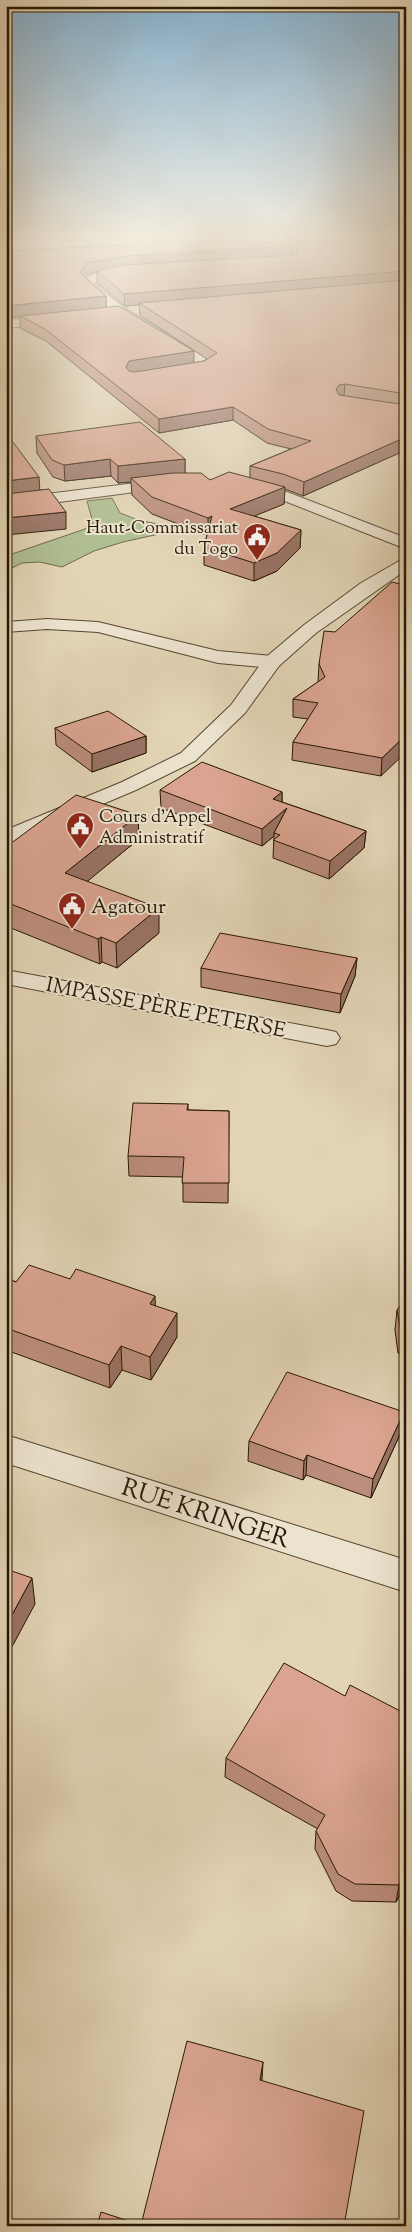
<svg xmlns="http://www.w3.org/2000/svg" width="412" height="2232" viewBox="0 0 412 2232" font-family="'Sorts Mill Goudy',serif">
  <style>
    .green { fill: #afbe91; stroke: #6b6b4a }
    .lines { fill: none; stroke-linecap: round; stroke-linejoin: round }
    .minor-casing { stroke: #564730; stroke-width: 2 }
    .tertiary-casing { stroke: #564730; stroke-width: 2 }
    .minor { fill: #ece3cf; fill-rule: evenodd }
    .tertiary { fill: #ece3cf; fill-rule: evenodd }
    .wall { fill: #bb8d7c; stroke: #271803; fill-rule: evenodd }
    .shaded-wall { fill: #997365; stroke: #271803 }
    .building { fill: #daa490; stroke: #271803 }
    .labels { text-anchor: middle; stroke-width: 4; stroke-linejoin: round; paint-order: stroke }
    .far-poi-label { font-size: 18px; fill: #271803; stroke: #ece3cf; text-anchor: end }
    .poi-label { font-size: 21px; fill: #271803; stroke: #ece3cf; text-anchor: start }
    .street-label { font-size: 21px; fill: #271803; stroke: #ece3cf }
    .near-street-label { font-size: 25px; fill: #271803; stroke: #ece3cf }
  </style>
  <rect width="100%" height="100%" fill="#e2d4b5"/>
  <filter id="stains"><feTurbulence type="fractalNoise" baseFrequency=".004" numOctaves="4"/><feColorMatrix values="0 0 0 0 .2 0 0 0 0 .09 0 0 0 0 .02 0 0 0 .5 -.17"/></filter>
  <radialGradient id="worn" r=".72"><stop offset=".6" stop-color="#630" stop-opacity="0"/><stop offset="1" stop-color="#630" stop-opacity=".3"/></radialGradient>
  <polygon class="green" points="112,498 120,513 138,520 168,526 159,534 123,542 94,551 62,567 40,562 22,563 6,571 6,556 85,529 93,523 87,501"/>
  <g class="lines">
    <defs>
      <g id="minor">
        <polygon points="134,268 138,269 138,273 100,278 94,284 126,309 213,362 215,365 213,368 178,376 173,375 171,372 173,369 197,364 118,315 82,285 84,279 97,272"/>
        <polygon points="57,316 61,317 63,320 61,323 6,328 6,320"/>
        <polygon points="168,479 176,484 173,487 6,509 6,499"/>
        <polygon points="248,481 282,490 406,538 406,549 272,496 243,489 240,486 243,483"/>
        <polygon points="47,619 98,622 218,651 272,656 279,658 281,662 279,666 272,668 218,663 98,632 47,629 6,632 6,622"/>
        <polygon points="6,970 327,1030 336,1032 340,1038 336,1044 327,1046 6,984"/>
      </g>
      <g id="tertiary">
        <polygon points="406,557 406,570 316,633 279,666 245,713 195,761 136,790 6,845 6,830 122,782 181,753 231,705 265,658 304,625 361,583"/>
        <polygon points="6,1435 406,1560 406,1592 6,1463"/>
      </g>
    </defs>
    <use href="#minor" class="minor-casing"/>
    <use href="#tertiary" class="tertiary-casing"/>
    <use href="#minor" class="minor"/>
    <use href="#tertiary" class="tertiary"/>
  </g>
  <g class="wall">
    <path d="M244,237l57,6 105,-6v213l-103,46 -18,-7 -1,15 -30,12 47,14 -1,18 -23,23 -23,10 -50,-16v-18l3,-12 -55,-21 -20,-19 -1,-13 -13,1 -7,-7 -46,5 -12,-4 -16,-24 -1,-17 149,23v14l25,7 40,-2v-12l41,-17 -24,-6 -34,-23 -74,13 -113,-92 -26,-13v-11l-14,-66 238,-12zM97,272v11l28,23 14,-1 1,10 67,44 -3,2 -10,2 -88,-56v-11l-21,-19 2,-3z"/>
    <polygon points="404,585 381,776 292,760 293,742 308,719 293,717 293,699 318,682 319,664 335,632"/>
    <polygon points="55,728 146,736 146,753 92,772 56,745"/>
    <polygon points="160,790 282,792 282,802 366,831 364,848 329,879 273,858 274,836 262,846 161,808"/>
    <polygon points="138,815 139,839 87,881 159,933 117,968 102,962 100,964 6,926 6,847"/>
    <polygon points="357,958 355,976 340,1013 201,987 201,968"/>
    <polygon points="188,1104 188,1110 229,1111 228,1203 183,1202 183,1177 129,1176 128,1156"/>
    <polygon points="6,1278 16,1282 70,1279 155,1306 177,1337 151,1380 122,1370 110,1388 6,1350"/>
    <polygon points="406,1299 406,1354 398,1353 395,1330 397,1310"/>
    <polygon points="406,1368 406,1404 403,1390"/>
    <polygon points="404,1412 401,1432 371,1498 306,1475 303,1480 248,1461 249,1441"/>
    <polygon points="345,1696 406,1714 406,1882 396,1902 352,1901 336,1891 315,1849 316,1831 318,1829 225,1777 226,1758"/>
  </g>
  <g class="shaded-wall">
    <polygon points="292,246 292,257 97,271 97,272 87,274 80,284 80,273 86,263 126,256"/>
    <polygon points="406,271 406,283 139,303 139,305 125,306 124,294"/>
    <polygon points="106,296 106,308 6,318 6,306"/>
    <polygon points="194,351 194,364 130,374 126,367 129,361"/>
    <polygon points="345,384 344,397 339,398 336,389 339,385"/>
    <polygon points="233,407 233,420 159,433 159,419"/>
    <polygon points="406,437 406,450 303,496 304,482"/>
    <polygon points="110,459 111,476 65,481 64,465"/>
    <polygon points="185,459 185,476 131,478 131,482 118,483 118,466"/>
    <polygon points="39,477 40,493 6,497 6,481"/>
    <polygon points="285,487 284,504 230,526 230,509"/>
    <polygon points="66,512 66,529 6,535 6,518"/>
    <polygon points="212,516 208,535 208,518"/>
    <polygon points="301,530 300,548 277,571 254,581 254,563"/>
    <polygon points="406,735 406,752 381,776 382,758"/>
    <polygon points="146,736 146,753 92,772 92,754"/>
    <polygon points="282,792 282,809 273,799"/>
    <polygon points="287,808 274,833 274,836 262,846 262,829"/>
    <polygon points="138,815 139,839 67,898 65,873"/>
    <polygon points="366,831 364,848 329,879 330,861"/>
    <polygon points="159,908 159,933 117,968 116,943"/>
    <polygon points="101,937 102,962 100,964 98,939"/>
    <polygon points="357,958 355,976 340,1013 341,994"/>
    <polygon points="155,1296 156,1320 150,1304"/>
    <polygon points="177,1313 177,1337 151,1380 150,1357"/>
    <polygon points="121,1346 122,1370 110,1388 109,1365"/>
    <polygon points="404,1412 401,1432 371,1498 373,1479"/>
    <polygon points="307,1455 306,1475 303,1480 304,1461"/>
    <polygon points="32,1578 35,1604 6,1658 6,1626"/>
    <polygon points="406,1871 406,1882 396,1902 399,1885"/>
    <polygon points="263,2062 262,2081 260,2080"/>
  </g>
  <g class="building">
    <polygon points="244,237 295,237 301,243 406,237 406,271 124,294 97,271 126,265 296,255 298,249 292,246 126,256 86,263 80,273 106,296 6,306 6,251 246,239"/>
    <polygon points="406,280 406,394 345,384 339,385 336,389 339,395 406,405 406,437 304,482 283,474 250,466 311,441 268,429 233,407 159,419 45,329 20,316 119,306 194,351 129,361 126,367 129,371 135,372 204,361 217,353 139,303"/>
    <polygon points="140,422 185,459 118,466 110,459 64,465 52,460 36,436"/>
    <polygon points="6,442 13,442 39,477 6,481"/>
    <polygon points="229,472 285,487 230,509 301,530 277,553 254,563 204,547 212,516 208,518 152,497 131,478 173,473 201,473 210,480"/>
    <polygon points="49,489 66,512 6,518 6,494"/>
    <polygon points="392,582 404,585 406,583 406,735 382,758 293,742 318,703 293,699 325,677 319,664 324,631 335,632"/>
    <polygon points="108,711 146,736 92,754 55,728"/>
    <polygon points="202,762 282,792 273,799 366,831 330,861 273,840 280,835 274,833 287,808 262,829 160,790"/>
    <polygon points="76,795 138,815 65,873 159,908 116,943 101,937 98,939 6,902 6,847"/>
    <polygon points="220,933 357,958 341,994 201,968"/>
    <polygon points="133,1103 188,1104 187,1110 229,1111 229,1183 182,1183 184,1157 128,1156"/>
    <polygon points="29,1265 70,1279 76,1269 155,1296 150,1304 177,1313 150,1357 121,1346 109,1365 6,1328 6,1278 16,1282"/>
    <polygon points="406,1299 406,1333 401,1332 397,1310"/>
    <polygon points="287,1372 404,1412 373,1479 307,1455 304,1461 249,1441"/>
    <polygon points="6,1569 32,1578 6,1626"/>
    <polygon points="284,1663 345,1696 350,1685 406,1714 406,1871 399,1885 355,1884 338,1874 316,1831 325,1815 226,1758"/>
    <polygon points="187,2041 263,2062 260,2080 364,2111 344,2226 97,2226 101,2212 141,2225"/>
  </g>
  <linearGradient id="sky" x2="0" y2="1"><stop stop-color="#88b5d4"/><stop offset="0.43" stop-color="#f2ecde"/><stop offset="1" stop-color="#f2ecde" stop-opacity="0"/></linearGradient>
  <rect width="412" height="549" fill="url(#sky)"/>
  <defs>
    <symbol id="civic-pin" viewBox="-11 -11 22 30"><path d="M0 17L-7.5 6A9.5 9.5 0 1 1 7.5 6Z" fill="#8f2418" stroke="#ece3cf"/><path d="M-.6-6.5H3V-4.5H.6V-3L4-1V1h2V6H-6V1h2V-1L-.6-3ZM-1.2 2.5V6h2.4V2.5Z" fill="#fff"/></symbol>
  </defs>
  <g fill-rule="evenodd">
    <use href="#civic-pin" x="241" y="521" width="32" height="43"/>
    <use href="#civic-pin" x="64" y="810" width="32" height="43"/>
    <use href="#civic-pin" x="56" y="890" width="32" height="43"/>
  </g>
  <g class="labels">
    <g class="far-poi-label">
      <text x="238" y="533">Haut-Commissariat<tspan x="238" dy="21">du Togo</tspan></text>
      <text x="99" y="822" text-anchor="start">Cours d'Appel<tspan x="99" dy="21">Administratif</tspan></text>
    </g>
    <g class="poi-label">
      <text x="91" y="913">Agatour</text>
    </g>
    <g class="street-label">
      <text transform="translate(166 1007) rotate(11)" y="7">IMPASSE PÈRE PETERSE</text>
    </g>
    <g class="near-street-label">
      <text transform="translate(206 1512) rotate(18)" y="9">RUE KRINGER</text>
    </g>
  </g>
  <rect width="412" height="2232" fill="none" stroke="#e2d4b5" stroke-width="25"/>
  <rect x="8" y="8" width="397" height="2217" fill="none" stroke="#271803" stroke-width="2.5"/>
  <rect x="12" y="12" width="387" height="2207" fill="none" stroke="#271803"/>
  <rect width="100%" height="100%" filter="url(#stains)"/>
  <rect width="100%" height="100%" fill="url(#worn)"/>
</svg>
